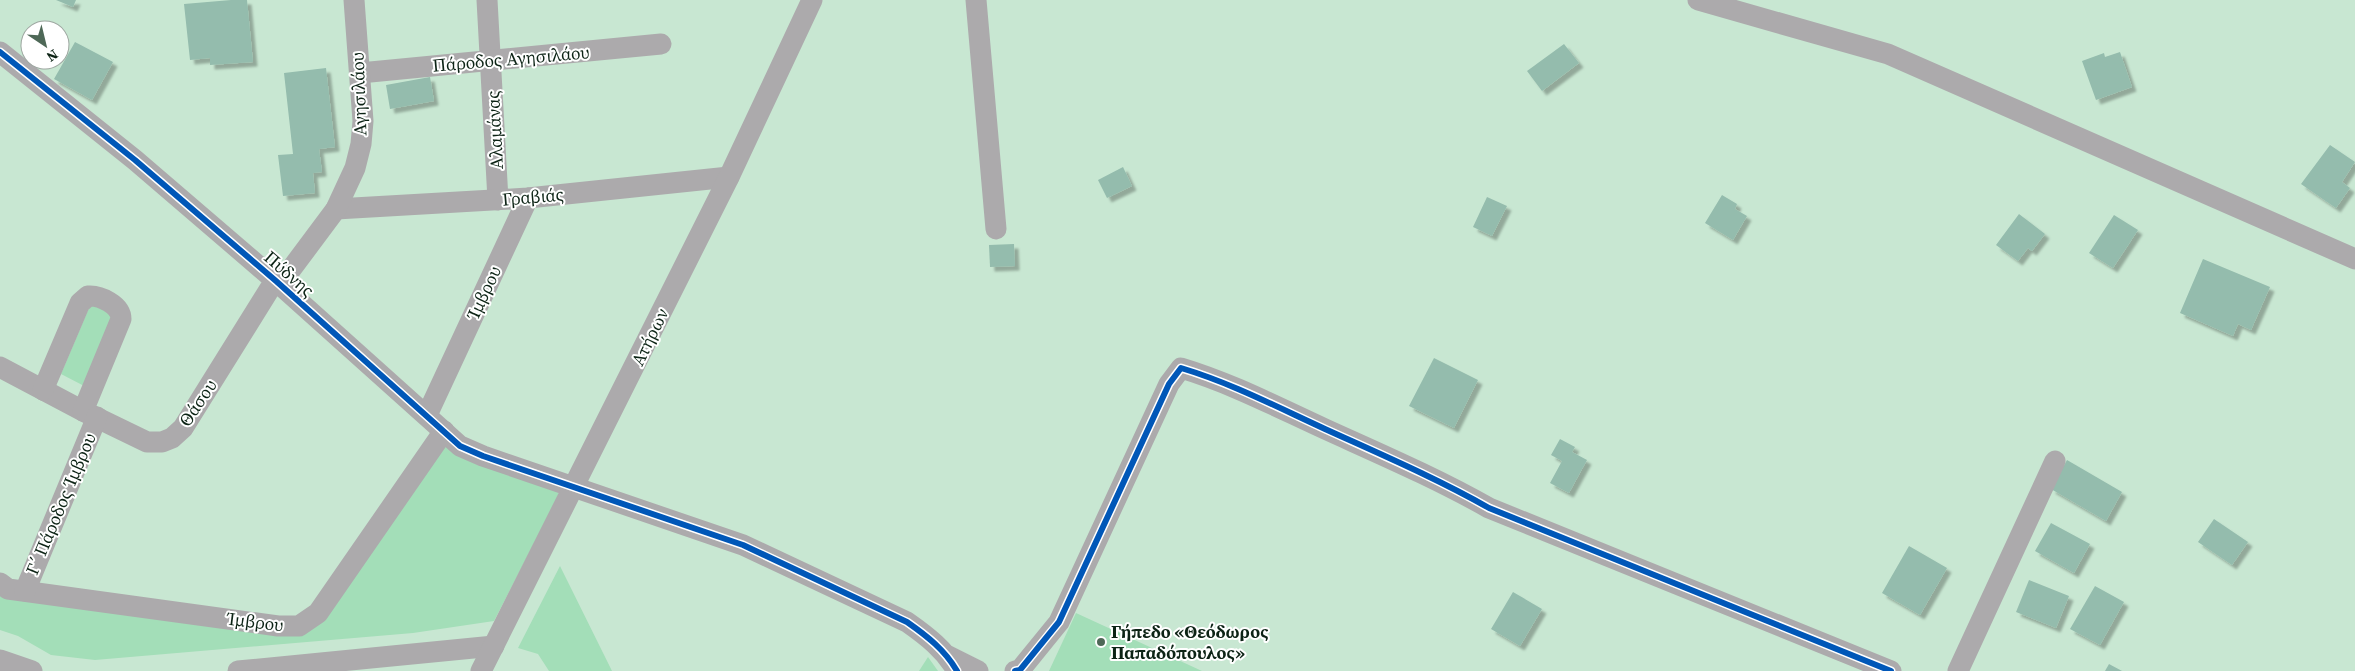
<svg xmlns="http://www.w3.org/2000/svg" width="2355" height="671" viewBox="0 0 2355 671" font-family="'Source Serif 4',serif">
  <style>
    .green { fill: #a3deb8 }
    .building { fill: #94bcad; filter: url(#shadow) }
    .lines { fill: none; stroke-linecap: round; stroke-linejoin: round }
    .minor { stroke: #acaaac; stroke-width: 21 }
    .cycleway-casing { stroke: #fff; stroke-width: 9 }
    .cycleway { stroke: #0057b8; stroke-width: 6 }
    .poi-dot { fill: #4e6857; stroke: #fff; stroke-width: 2 }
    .labels { text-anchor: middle; stroke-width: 4; stroke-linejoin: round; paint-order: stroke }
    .street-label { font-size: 18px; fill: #0c2315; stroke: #fff }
    .poi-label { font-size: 18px; font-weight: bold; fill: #0c2315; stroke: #fff; text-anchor: start }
  </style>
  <defs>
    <filter id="shadow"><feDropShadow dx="4.5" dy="4.5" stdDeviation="1" flood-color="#0004"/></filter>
  </defs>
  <rect width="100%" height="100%" fill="#c8e7d2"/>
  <g class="green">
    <polygon points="94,296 121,310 88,388 61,374"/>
    <polygon points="443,440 556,487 559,495 494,621 413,633 95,660 51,655 18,636 0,630 0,583 305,629"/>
    <polygon points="560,566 612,671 549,671 538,654 518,648"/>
    <polygon points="1076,613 1202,671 1049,671"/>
    <polygon points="928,657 938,671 919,671"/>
  </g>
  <g class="building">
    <polygon points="56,0 76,0 73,7"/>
    <polygon points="231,0 247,0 253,62 210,65 210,58 190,60 184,4"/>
    <polygon points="75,42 113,62 92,100 54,79"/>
    <polygon points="1564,44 1579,63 1542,91 1527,71"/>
    <polygon points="2120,52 2132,87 2096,100 2082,61 2104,53 2105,57"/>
    <polygon points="326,68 335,147 319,149 322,172 313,173 315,193 283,196 278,155 293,154 284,73"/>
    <polygon points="430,77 434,101 390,109 386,85"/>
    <polygon points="2330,145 2355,162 2342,182 2350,188 2336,208 2301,184"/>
    <polygon points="1123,167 1132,186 1107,198 1098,180"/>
    <polygon points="1722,195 1737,204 1735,209 1747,216 1733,240 1705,223"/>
    <polygon points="1487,197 1507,206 1492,236 1473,227"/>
    <polygon points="2019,214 2045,234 2032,251 2028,248 2018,261 1996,245"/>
    <polygon points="2114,215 2138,230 2113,268 2089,253"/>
    <polygon points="1014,244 1015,266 990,267 989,245"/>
    <polygon points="2203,259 2270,287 2251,330 2238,324 2233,336 2180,313"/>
    <polygon points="1434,358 1478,380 1454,428 1409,406"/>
    <polygon points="1560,439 1575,447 1572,452 1587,460 1569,493 1550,483 1562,461 1551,455"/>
    <polygon points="2067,460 2122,492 2106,521 2051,489"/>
    <polygon points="2214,519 2248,542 2232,565 2198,542"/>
    <polygon points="2051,523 2090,544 2074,573 2035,551"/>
    <polygon points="1909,546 1947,568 1920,615 1882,593"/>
    <polygon points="2029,580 2069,596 2056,628 2016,612"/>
    <polygon points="2095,586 2124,602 2100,645 2070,629"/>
    <polygon points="1513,592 1542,609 1520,646 1491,629"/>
    <polygon points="2109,664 2122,671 2105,671"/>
  </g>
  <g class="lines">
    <g class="minor">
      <polyline points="487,0 498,200"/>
      <polyline points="976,0 996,229"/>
      <polyline points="1698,0 1888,54 2355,259"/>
      <path d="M0,52l135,108 141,121 184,165 23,10 260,89 164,77c20,14 38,28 50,49"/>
      <polyline points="360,73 661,44"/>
      <polyline points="336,209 528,198 729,177"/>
      <polyline points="0,367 83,411 147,442 162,442 172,438 183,428 269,290 276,281 289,272 336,209 355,168 361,144 363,121 354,0"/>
      <path d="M43,390l37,-87 8,-7c12,-1 33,9 33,23l-38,92"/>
      <polyline points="427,415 528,198"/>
      <polyline points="0,583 8,589 278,626 299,626 318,613 444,431"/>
      <polyline points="25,591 97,417"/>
      <polyline points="948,656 978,671"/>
      <polyline points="0,660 32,671"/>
      <polyline points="238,671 494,646"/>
      <polyline points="481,671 729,177 812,0"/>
      <path d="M1015,671l5,-1 39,-48 110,-238 12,-16c50,15 96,39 144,61 55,25 111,49 164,79l402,163"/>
      <polyline points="1958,671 2055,461"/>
    </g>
    <defs>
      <g id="cycleway">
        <path d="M0,52l135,108 141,121 184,165 23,10 260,89 164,77c20,14 38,28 50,49"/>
        <path d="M1015,671l5,-1 39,-48 110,-238 12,-16c50,15 96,39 144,61 55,25 111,49 164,79l402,163"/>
      </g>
    </defs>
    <use href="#cycleway" class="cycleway-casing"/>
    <use href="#cycleway" class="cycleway"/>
  </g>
  <circle class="poi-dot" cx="1101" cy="642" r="5"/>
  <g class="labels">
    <g class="street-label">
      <text transform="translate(511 59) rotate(-5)" y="6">Πάροδος Αγησιλάου</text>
      <text transform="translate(359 94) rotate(-92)" y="6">Αγησιλάου</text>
      <text transform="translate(495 130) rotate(-93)" y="6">Αλαμάνας</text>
      <text transform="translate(533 197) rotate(-5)" y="6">Γραβιάς</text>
      <text transform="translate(289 274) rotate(41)" y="6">Πύδνης</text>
      <text transform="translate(484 293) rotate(-65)" y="6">Ίμβρου</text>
      <text transform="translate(650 337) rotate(-64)" y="6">Ατήρων</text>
      <text transform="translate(198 403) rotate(-56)" y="6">Θάσου</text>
      <text transform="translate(61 504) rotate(-67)" y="6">Γ΄ Πάροδος Ίμβρου</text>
      <text transform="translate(255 622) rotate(7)" y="6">Ίμβρου</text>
    </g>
    <g class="poi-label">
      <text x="1111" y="638">Γήπεδο «Θεόδωρος<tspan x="1111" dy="21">Παπαδόπουλος»</tspan></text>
    </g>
  </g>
  <g transform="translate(45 45) rotate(145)"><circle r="24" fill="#ffffff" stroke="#9ea7a1"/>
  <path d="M0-4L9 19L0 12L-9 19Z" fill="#4e6857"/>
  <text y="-8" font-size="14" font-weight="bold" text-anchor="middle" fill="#0c2315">N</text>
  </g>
</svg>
